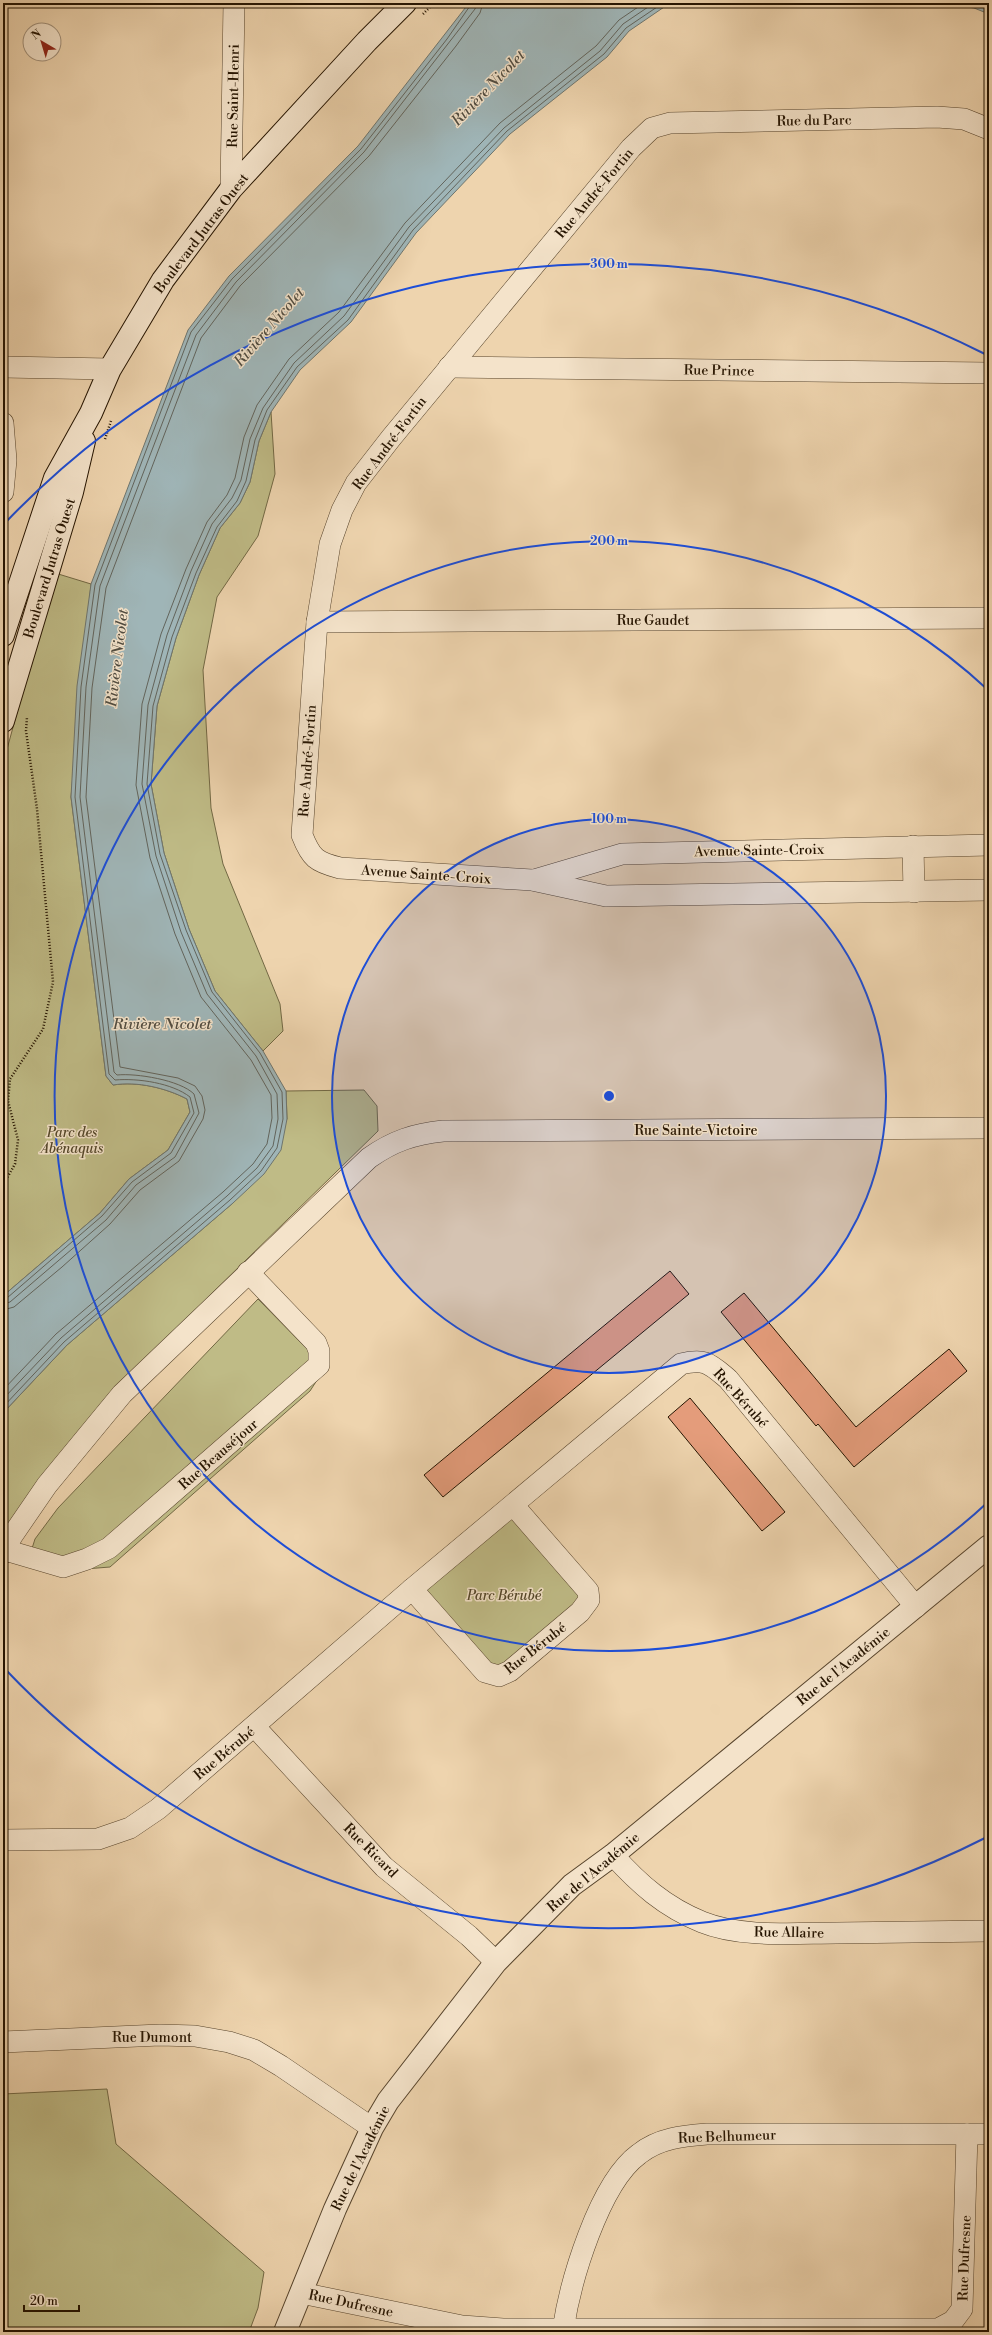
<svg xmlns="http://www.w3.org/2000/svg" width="992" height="2335" viewBox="0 0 992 2335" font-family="'Libre Bodoni',serif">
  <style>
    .green { fill: #bfbb86; stroke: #726844 }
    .water { fill: #9fb5b7; stroke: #6e756e }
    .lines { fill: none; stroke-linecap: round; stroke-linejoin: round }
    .shore { stroke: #62645c; stroke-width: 1 }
    .building { fill: #e49c7b; stroke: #251401 }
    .minor-casing { stroke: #57442c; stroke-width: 22 }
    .tertiary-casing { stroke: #57442c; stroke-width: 24 }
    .secondary-casing { stroke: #251401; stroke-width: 24 }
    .path { stroke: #251401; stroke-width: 2.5; stroke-dasharray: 1 2; stroke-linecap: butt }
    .minor { stroke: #f4e3ca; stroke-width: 21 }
    .tertiary { stroke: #f4e3ca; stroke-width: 22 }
    .secondary { stroke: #f4e3ca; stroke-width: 22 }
    .ring { fill: none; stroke: #1d4ed8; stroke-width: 2 }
    .labels { text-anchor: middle; stroke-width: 3; stroke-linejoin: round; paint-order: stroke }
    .street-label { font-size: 14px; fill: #251401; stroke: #f4e3ca }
    .park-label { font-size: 14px; font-style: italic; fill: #534629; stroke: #f4e3ca }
    .water-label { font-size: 15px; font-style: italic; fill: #504c41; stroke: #f4e3ca }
    .centre { fill: #1d4ed8; stroke: #f4e3ca; stroke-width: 2 }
    .ring-label { font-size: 12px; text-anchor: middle; font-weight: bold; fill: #1d4ed8; stroke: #f4e3ca; stroke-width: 3; stroke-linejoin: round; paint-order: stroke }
  </style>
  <rect width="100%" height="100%" fill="#eed4ae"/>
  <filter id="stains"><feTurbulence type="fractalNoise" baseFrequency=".005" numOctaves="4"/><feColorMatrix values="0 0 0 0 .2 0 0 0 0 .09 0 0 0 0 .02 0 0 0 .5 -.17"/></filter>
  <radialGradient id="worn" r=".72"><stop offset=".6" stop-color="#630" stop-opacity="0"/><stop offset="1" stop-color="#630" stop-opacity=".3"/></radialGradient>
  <g class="green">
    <polygon points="271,412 275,474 258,536 217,597 203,670 211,808 223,864 280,1004 283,1031 263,1051 215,991 189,929 164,853 151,784 157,706 176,638 199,575 220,528 240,503 250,482 259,441"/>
    <path d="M55,573l36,11 -20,213 35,279 7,9c25,-4 53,3 74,14l3,13 -22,38 -39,29 -29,34 -97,83v-532z"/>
    <polygon points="364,1090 377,1106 378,1131 112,1391 3,1539 3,1413 67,1345 233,1203 287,1119 286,1091"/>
    <polygon points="258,1299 318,1360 321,1374 310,1391 110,1567 85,1569 29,1558 35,1539 58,1508"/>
    <polygon points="514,1506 588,1591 499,1676 412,1589"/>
    <polygon points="107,2089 116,2144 264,2272 258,2308 249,2332 3,2332 3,2094"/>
  </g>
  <g class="water">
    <path d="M469,3h201l-41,28 -22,26 -97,77 -94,99 -65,89 -51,48 -29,42 -12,29 -9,41 -10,21 -20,25 -21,47 -23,63 -19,68 -6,78 13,69 25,76 26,62 48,60 23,40 1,28 -6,31 -17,24 -31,29 -166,142 -64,68v-117l97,-83 29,-34 39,-29 22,-38 -3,-13c-21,-11 -50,-18 -74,-14l-7,-9 -35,-279 6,-111 14,-102 97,-254 41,-54 129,-130z"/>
    <polygon points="945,3 989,3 989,14 974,8"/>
  </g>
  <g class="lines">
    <g class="shore">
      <path d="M3,1299l4,-1 95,-82 30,-34 39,-29 23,-40 -4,-16c-18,-14 -52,-19 -75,-17l-6,-6 -34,-277 6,-110 14,-102 96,-253 41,-53 129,-130 86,-110 25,-36"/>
      <path d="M3,1304l7,-2 96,-82 30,-35 39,-28 24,-44 -5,-19c-14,-14 -58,-21 -77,-19l-3,-3 -34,-275 6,-110 14,-101 96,-251 40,-53 128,-130 111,-143 2,-6"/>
      <polyline points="3,1310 14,1307 62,1267 110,1224 140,1190 179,1161 203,1119 205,1110 202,1096 195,1086 178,1078 120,1067 86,797 92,688 106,588 201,338 240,286 369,156 456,46 480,13 483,3"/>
      <polyline points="3,1390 56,1334 223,1192 253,1164 267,1144 272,1118 271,1095 251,1060 201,997 175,934 150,858 136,785 142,704 161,634 186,569 207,522 227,495 235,478 244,437 257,405 289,359 339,312 405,223 500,123 596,46 619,20 644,3"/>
      <polyline points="3,1399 61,1338 227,1196 257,1168 273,1146 278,1119 277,1094 256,1056 207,994 181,932 156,856 142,784 148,705 167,635 191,571 212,524 232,498 241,480 250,439 263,408 294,363 344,316 409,227 504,128 600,51 623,24 654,3"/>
      <polyline points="3,1407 64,1342 230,1200 261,1171 277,1148 283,1119 282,1092 260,1053 212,992 186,930 160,854 147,784 153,706 172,637 196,573 217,527 237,501 246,481 255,440 267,410 297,367 348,320 413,230 507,131 604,54 626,28 663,3"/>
    </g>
  </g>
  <g class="building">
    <polygon points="670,1271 689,1294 443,1497 424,1475"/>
    <polygon points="744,1293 856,1427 949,1349 967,1371 854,1467 818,1424 816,1426 721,1312"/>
    <polygon points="690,1398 785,1512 762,1531 668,1417"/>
  </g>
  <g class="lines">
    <defs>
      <g id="minor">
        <path d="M989,129l-25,-10 -27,-2 -267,6 -18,5 -21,20 -240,290 -35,45 -14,27 -12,34 -13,78 -15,213c9,23 14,27 38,33l192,12 74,16 383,-6"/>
        <polyline points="231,189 234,3"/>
        <polyline points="3,367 110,369"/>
        <polyline points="449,367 989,373"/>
        <polyline points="3,423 6,460 3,492"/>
        <polyline points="317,622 989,618"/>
        <polyline points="913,846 914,892"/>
        <polyline points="534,880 622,854 989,845"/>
        <polyline points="5,1550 63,1567 87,1559 109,1548 319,1365 319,1351 316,1343 248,1272"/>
        <path d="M3,1553l9,-17 35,-51 75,-91 247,-236c24,-17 45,-24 74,-27l546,-3"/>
        <polyline points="412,1589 485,1672 499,1676 510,1671 580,1612 589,1600 588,1591 514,1506"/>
        <polyline points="255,1727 384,1867 469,1936 496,1962"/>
        <path d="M3,1840l95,-1 32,-11 28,-19 254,-220 269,-225c25,-6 29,0 47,15l188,228"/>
        <path d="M613,1855c26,29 52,52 89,67 39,16 94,11 135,11 51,-1 101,-1 152,-2"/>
        <polyline points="3,2042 160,2035 195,2036 229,2042 254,2050 281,2066 372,2128"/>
        <polyline points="301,2293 462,2326 503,2329 938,2329 953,2321 962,2309 967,2134"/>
        <path d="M563,2330c7,-48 36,-147 76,-176 20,-16 44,-18 68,-20h282"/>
      </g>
      <polyline id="tertiary" points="285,2332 335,2209 372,2128 388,2101 496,1962 572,1885 613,1855 989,1546"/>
      <g id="secondary">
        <polyline points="3,635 55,478 91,413 110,369 163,280 231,189 367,41 405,3"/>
        <polyline points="3,721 72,492 84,441"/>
      </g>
    </defs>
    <use href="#minor" class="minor-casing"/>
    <use href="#tertiary" class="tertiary-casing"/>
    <use href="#secondary" class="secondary-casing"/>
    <g class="path">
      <polyline points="423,14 434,3"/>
      <polyline points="105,439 111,421"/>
      <polyline points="3,1185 15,1164 18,1140 8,1101 10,1079 43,1029 53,982 37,809 26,731 27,717"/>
    </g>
    <use href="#minor" class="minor"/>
    <use href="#tertiary" class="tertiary"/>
    <use href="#secondary" class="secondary"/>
  </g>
  <circle cx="609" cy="1096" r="277" fill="#1d4ed8" fill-opacity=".12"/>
  <g class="ring">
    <circle cx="609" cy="1096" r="277"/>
    <path d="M988 1502A555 555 0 1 1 988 690"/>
    <path d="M987 1837A832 832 0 0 1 5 1669M5 523A832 832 0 0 1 987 355"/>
  </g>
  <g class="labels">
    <g class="street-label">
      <text transform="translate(233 96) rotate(-89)" y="5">Rue Saint-Henri</text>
      <text transform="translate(814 120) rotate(-1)" y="5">Rue du Parc</text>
      <text transform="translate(594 193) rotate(-50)" y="5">Rue André-Fortin</text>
      <text transform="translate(201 233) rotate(-53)" y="5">Boulevard Jutras Ouest</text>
      <text transform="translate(719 370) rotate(1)" y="5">Rue Prince</text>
      <text transform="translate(389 443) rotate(-53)" y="5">Rue André-Fortin</text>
      <text transform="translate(49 568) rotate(-73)" y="5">Boulevard Jutras Ouest</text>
      <text x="653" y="625">Rue Gaudet</text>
      <text transform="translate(307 761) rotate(-86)" y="5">Rue André-Fortin</text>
      <text transform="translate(759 850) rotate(-1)" y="5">Avenue Sainte-Croix</text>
      <text transform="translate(426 874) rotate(4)" y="5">Avenue Sainte-Croix</text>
      <text x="696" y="1135">Rue Sainte-Victoire</text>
      <text transform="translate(741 1398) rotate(48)" y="5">Rue Bérubé</text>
      <text transform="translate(218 1454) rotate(-41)" y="5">Rue Beauséjour</text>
      <text transform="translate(535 1648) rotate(-38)" y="5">Rue Bérubé</text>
      <text transform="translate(843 1666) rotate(-39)" y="5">Rue de l'Académie</text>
      <text transform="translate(224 1753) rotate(-40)" y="5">Rue Bérubé</text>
      <text transform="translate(371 1850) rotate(45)" y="5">Rue Ricard</text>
      <text transform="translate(593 1872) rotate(-40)" y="5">Rue de l'Académie</text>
      <text transform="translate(789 1932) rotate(1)" y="5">Rue Allaire</text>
      <text x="152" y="2042">Rue Dumont</text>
      <text transform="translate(727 2136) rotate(-2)" y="5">Rue Belhumeur</text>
      <text transform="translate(360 2158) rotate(-64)" y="5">Rue de l'Académie</text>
      <text transform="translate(964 2258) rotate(-88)" y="5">Rue Dufresne</text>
      <text transform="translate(351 2303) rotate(12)" y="5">Rue Dufresne</text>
    </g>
    <g class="park-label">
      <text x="72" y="1137">Parc des<tspan x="72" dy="16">Abénaquis</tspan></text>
      <text x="504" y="1600">Parc Bérubé</text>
    </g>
    <g class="water-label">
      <text transform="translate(488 88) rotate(-46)" y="5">Rivière Nicolet</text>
      <text transform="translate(269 327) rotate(-49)" y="5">Rivière Nicolet</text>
      <text transform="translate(117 658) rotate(-83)" y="5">Rivière Nicolet</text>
      <text x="162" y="1029">Rivière Nicolet</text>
    </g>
  </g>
  <circle cx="609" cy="1096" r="6" class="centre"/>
  <g class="ring-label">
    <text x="609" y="268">300 m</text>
    <text x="609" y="545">200 m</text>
    <text x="609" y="823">100 m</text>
  </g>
  <rect width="992" height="2335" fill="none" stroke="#eed4ae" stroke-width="16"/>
  <rect x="4" y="4" width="984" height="2327" fill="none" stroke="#251401" stroke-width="2"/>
  <rect x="8" y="8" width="976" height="2319" fill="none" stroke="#251401"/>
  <g transform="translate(42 42) rotate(322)"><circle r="19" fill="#f4e3ca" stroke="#a1907a"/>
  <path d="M0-3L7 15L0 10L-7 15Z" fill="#8f2418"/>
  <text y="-6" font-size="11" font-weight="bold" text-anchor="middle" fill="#251401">N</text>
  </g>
  <path d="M24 2305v6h55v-6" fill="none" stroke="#251401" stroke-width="2"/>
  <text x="30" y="2305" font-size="12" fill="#251401" stroke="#f4e3ca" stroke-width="3" paint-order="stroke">20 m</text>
  <rect width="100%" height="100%" filter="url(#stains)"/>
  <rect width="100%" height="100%" fill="url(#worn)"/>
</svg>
